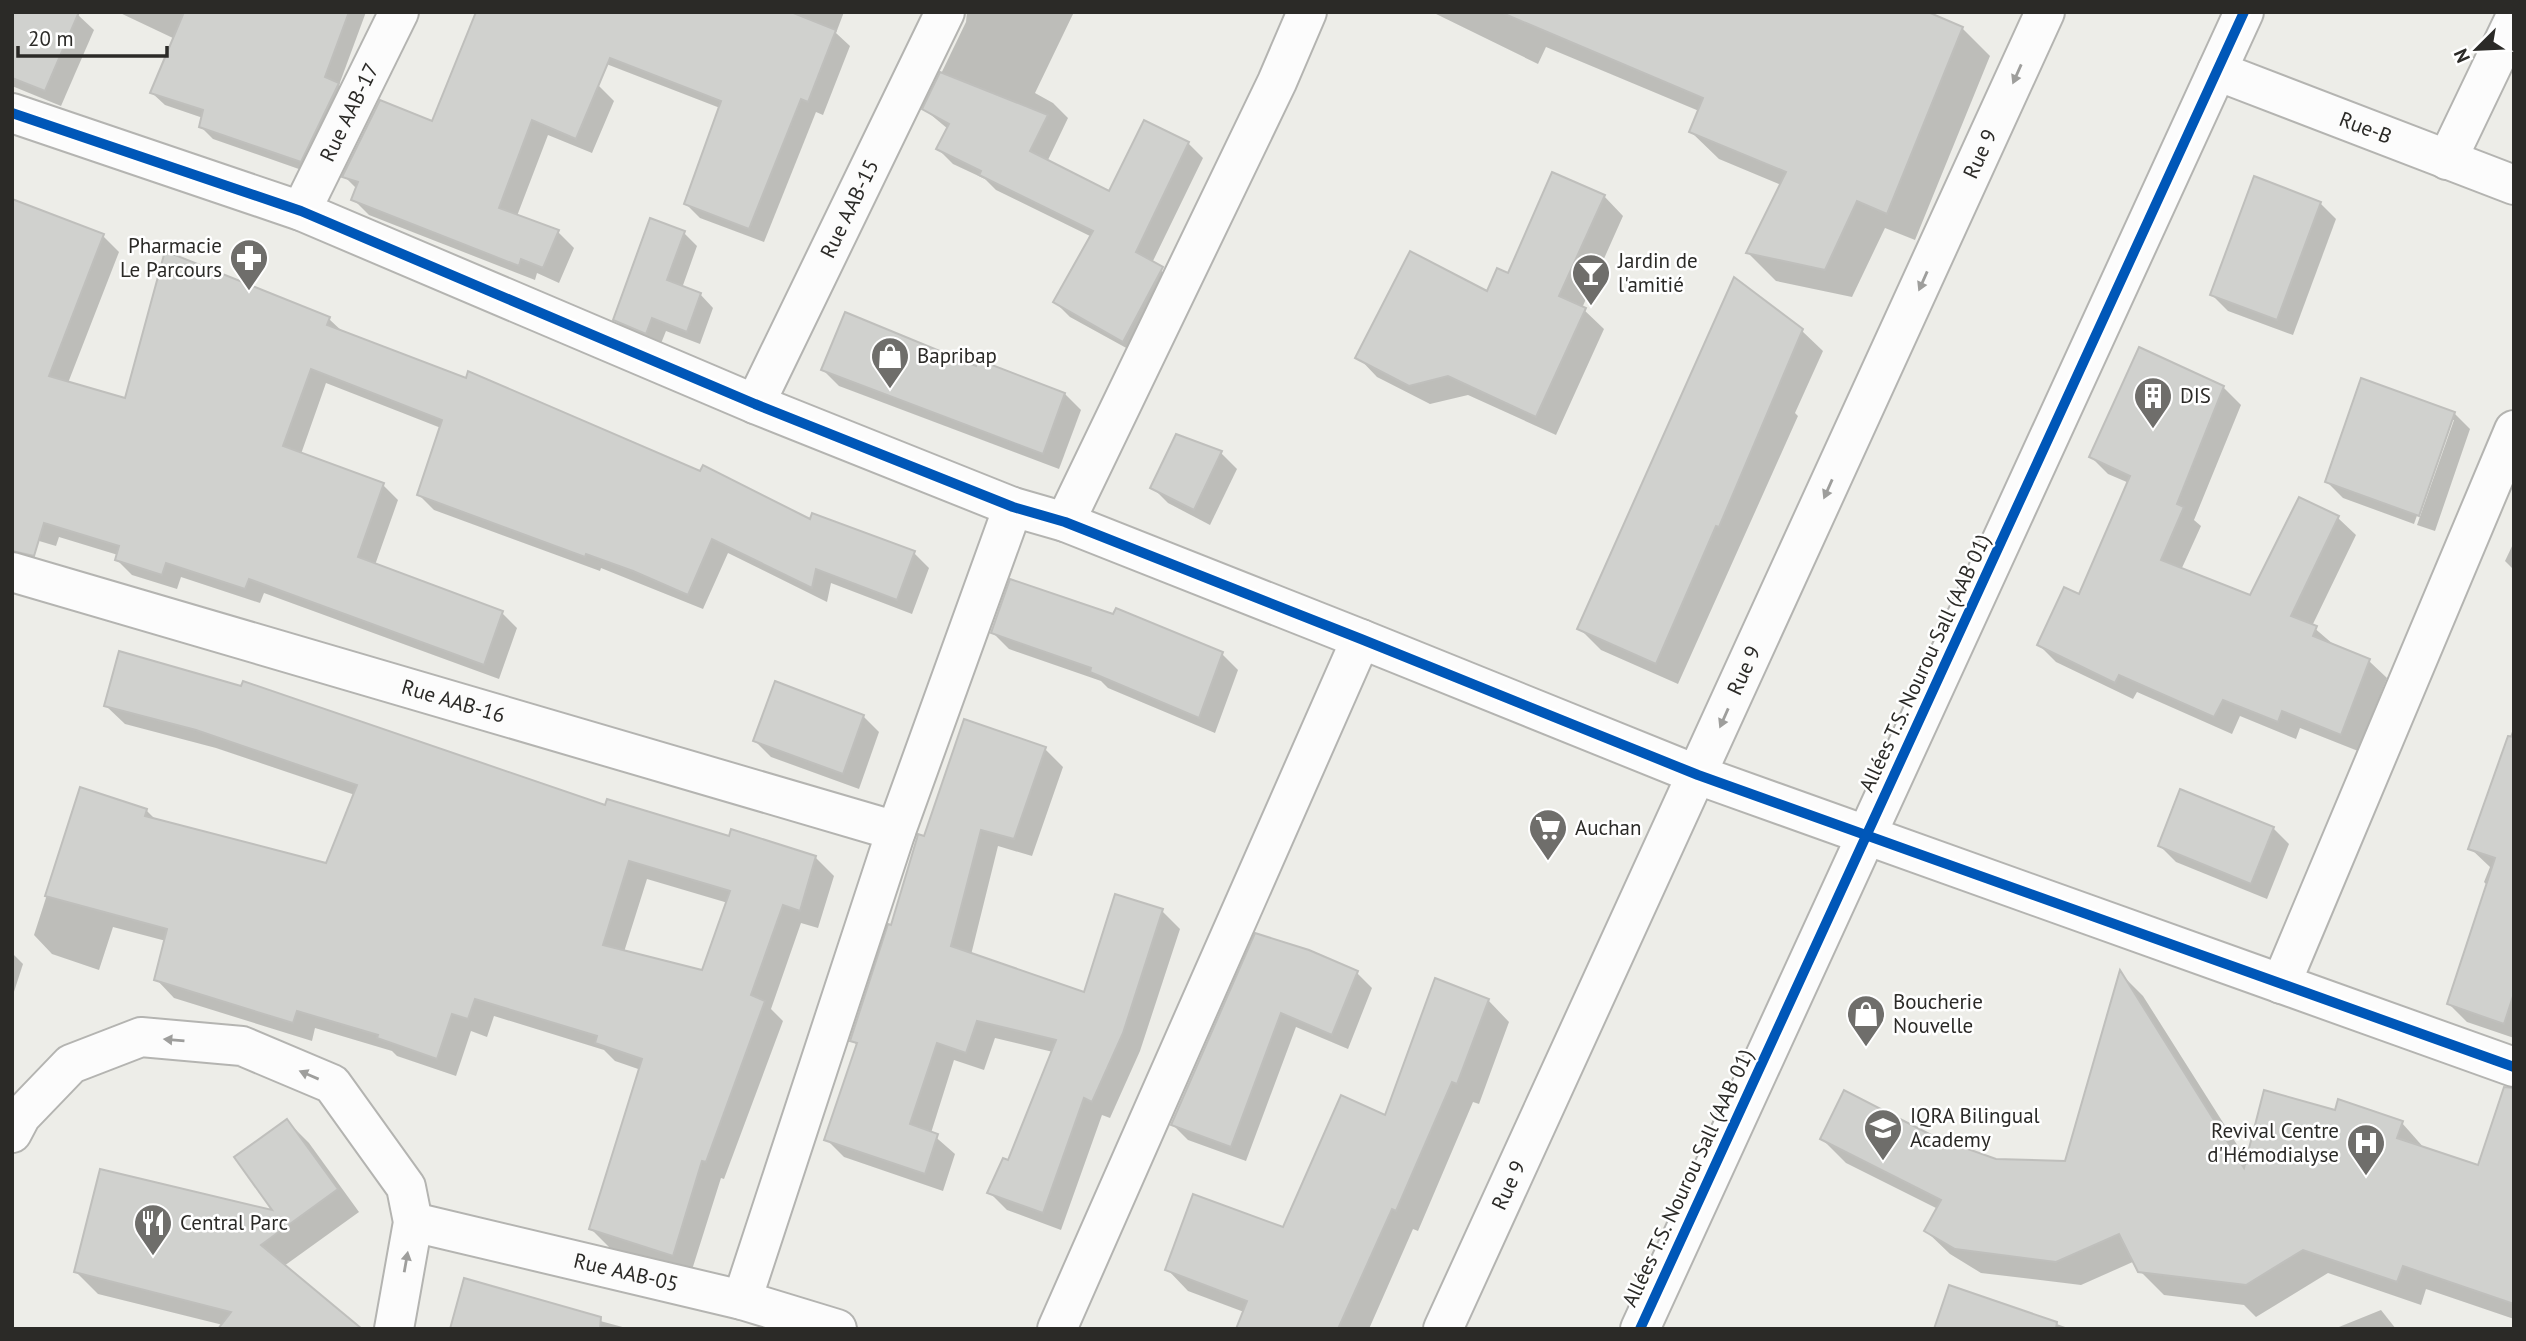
<svg xmlns="http://www.w3.org/2000/svg" width="2526" height="1341" viewBox="0 0 2526 1341" font-family="'PT Sans',sans-serif">
  <style>
    .shadow { fill: #0003; fill-rule: evenodd }
    .building { fill: #d0d1ce; stroke: #bfbfbc; stroke-width: 2; fill-rule: evenodd }
    .lines { fill: none; stroke-linecap: round; stroke-linejoin: round }
    .minor-casing { stroke: #b4b4b1; stroke-width: 42 }
    .tertiary-casing { stroke: #b4b4b1; stroke-width: 42 }
    .minor { stroke: #fcfcfc; stroke-width: 38 }
    .tertiary { stroke: #fcfcfc; stroke-width: 38 }
    .cycleway-casing { stroke: #fff; stroke-width: 15 }
    .cycleway { stroke: #0057b8; stroke-width: 10 }
    .oneway { fill: #9e9e9c }
    .labels { text-anchor: middle; stroke-width: 5; stroke-linejoin: round; paint-order: stroke }
    .street-label { font-size: 21px; fill: #2b2a27; stroke: #fff }
    .poi-label { font-size: 21px; fill: #2b2a27; stroke: #fff; text-anchor: start }
  </style>
  <rect width="100%" height="100%" fill="#edede8"/>
  <g class="shadow">
    <polygon points="12,12 77,14 94,30 61,106 12,86"/>
    <polygon points="118,12 366,12 339,85 351,97 313,174 213,139 201,127 203,118 165,105 152,93 175,39"/>
    <polygon points="567,12 844,12 836,33 850,46 823,115 816,112 764,242 700,218 686,204 720,108 596,60"/>
    <polygon points="967,12 1074,12 1035,93 1053,103 1068,118 1047,162 1110,193 1188,143 1203,158 1152,263 1177,284 1139,355 1070,317 1055,302 1092,237 996,190 985,179 953,164 938,149 948,129 924,109 966,22"/>
    <polygon points="1432,12 1924,12 1962,28 1990,56 1915,240 1885,228 1852,297 1776,281 1748,253 1781,185 1719,159 1691,132 1699,111 1546,47 1538,64"/>
    <polygon points="598,85 614,101 592,153 548,135 517,216 558,232 574,248 559,283 537,273 535,280 369,215 353,199 357,189 344,176 433,124"/>
    <polygon points="1604,196 1623,216 1582,308 1604,329 1556,435 1468,395 1430,404 1377,377 1358,357 1488,293"/>
    <polygon points="2320,203 2336,219 2293,335 2228,311 2212,295"/>
    <polygon points="684,233 697,246 682,288 700,294 713,308 700,344 666,331 660,346 628,333 615,319"/>
    <polygon points="103,236 119,252 68,383 126,400 329,319 344,333 811,521 914,553 929,568 912,614 831,583 827,602 728,553 703,609 601,568 600,571 434,510 419,495 441,428 326,383 301,454 383,485 398,500 375,565 502,613 517,628 499,679 264,593 260,603 181,577 177,589 132,575 117,560 118,555 59,537 56,546 12,533 12,432"/>
    <polygon points="1801,330 1823,351 1795,413 1798,416 1678,684 1601,650 1579,628"/>
    <polygon points="977,369 1065,394 1081,410 1059,469 839,386 823,370"/>
    <polygon points="2223,387 2241,405 2194,520 2201,526 2181,570 2251,598 2338,518 2356,535 2312,626 2334,645 2369,661 2387,678 2358,751 2300,728 2296,739 2240,716 2232,734 2137,692 2133,699 2056,662 2039,645 2080,597 2129,483 2108,474 2091,457"/>
    <polygon points="2454,413 2470,429 2435,531 2417,525 2454,420 2451,420 2414,524 2343,498 2327,482"/>
    <polygon points="1221,453 1237,469 1210,525 1168,503 1152,487"/>
    <polygon points="2514,542 2514,570 2505,561"/>
    <polygon points="993,633 1222,654 1238,670 1215,733 1108,688 1101,681 1009,649"/>
    <path d="M106,706l501,102 208,49 19,19 -16,52 -17,-5 -30,86 12,12 -59,158 -3,-1 -30,95 -81,-25 -19,-19 50,-159 -26,-9 -11,-11 -110,-34 -7,21 -16,-6 -15,45 -59,-20 -5,-5 -77,-23 -3,13 -138,-43 -18,-19 10,-38 -53,-14 -14,43 -47,-16 -18,-19 47,-146 65,21 10,10 171,45 28,-70 -139,-47 -91,-24zM647,879l81,24 -24,69 -80,-20z"/>
    <polygon points="863,716 879,732 859,789 771,757 755,741"/>
    <polygon points="2514,726 2514,1038 2467,1022 2449,1004 2488,886 2484,882 2490,867 2470,848"/>
    <polygon points="1045,749 1063,767 1032,856 998,846 971,955 1085,994 1162,911 1180,929 1140,1051 1110,1118 1102,1115 1061,1230 1007,1210 989,1192 1009,1162 1053,1052 995,1038 984,1070 954,1060 931,1133 955,1154 943,1191 844,1157 826,1139 858,1046 852,1040 925,838"/>
    <polygon points="2273,828 2289,844 2267,899 2176,862 2160,846"/>
    <polygon points="1309,952 1357,973 1372,988 1348,1049 1296,1027 1246,1161 1188,1140 1173,1125"/>
    <polygon points="12,953 23,964 12,998"/>
    <polygon points="2120,973 2143,996 2248,1162 2336,1112 2402,1123 2425,1149 2479,1167 2514,1145 2514,1319 2426,1289 2421,1305 2328,1273 2256,1317 2244,1305 2164,1295 2140,1271 2135,1261 2081,1285 1981,1273 1950,1254 1926,1231 1938,1209 1846,1163 1822,1139 1936,1140 1996,1161 2066,1163"/>
    <polygon points="1488,1000 1509,1022 1479,1104 1473,1102 1418,1231 1413,1229 1369,1329 1238,1329 1244,1312 1188,1291 1167,1269 1284,1229"/>
    <polygon points="287,1121 309,1143 359,1212 284,1266 223,1325 98,1294 76,1272 276,1212"/>
    <polygon points="1950,1287 2071,1329 1936,1329"/>
    <polygon points="2381,1310 2396,1329 2334,1329"/>
    <polygon points="589,1318 630,1329 452,1329"/>
  </g>
  <g class="building">
    <polygon points="12,12 79,12 45,91 12,78"/>
    <polygon points="184,12 349,12 325,77 339,83 301,162 199,127 203,110 150,93"/>
    <polygon points="476,12 791,12 836,30 808,102 801,99 749,229 684,204 721,101 610,58 576,139 532,120 499,208 559,230 543,268 521,259 519,266 351,200 358,182 342,177 380,100 432,121"/>
    <polygon points="1500,12 1928,12 1963,27 1887,214 1857,201 1825,270 1746,253 1786,172 1689,132 1703,98"/>
    <polygon points="940,72 1048,115 1030,151 1109,191 1144,120 1189,142 1136,252 1163,267 1123,342 1053,302 1093,231 979,175 981,171 936,149 949,124 922,109"/>
    <polygon points="1552,172 1605,195 1559,296 1586,308 1536,417 1448,376 1409,386 1355,358 1410,251 1487,291 1497,268 1508,273"/>
    <polygon points="2254,176 2321,202 2277,320 2210,295"/>
    <polygon points="12,199 104,234 49,376 125,398 165,251 330,317 327,325 466,378 468,371 700,471 703,465 810,519 812,513 915,551 897,600 816,569 812,588 712,539 688,595 633,571 586,554 585,557 417,495 442,420 311,369 283,446 384,483 358,557 503,611 484,665 249,579 245,589 166,563 162,575 115,560 119,546 44,523 34,556 12,551"/>
    <polygon points="650,218 685,231 667,280 701,293 687,332 652,318 646,334 613,320"/>
    <polygon points="1734,277 1803,329 1719,527 1716,526 1656,664 1577,629"/>
    <polygon points="845,312 976,366 979,360 1065,393 1043,454 821,370"/>
    <polygon points="2139,347 2224,386 2177,504 2184,507 2161,560 2250,595 2299,497 2339,516 2291,616 2317,626 2313,636 2370,659 2341,735 2282,711 2278,722 2223,700 2214,717 2119,675 2115,683 2037,645 2064,587 2079,594 2130,476 2089,457"/>
    <polygon points="2361,378 2455,412 2419,516 2325,482"/>
    <polygon points="1176,434 1222,451 1194,510 1150,488"/>
    <polygon points="1010,579 1113,614 1116,608 1223,652 1199,718 1090,672 1091,668 991,633"/>
    <path d="M119,651l122,35 2,-5 362,124 2,-6 122,37 2,-7 85,27 -16,55 -17,-6 -32,90 14,6 -59,161 -4,-1 -29,95 -84,-27 53,-170 -47,-16 2,-7 -122,-37 -7,20 -16,-5 -15,45 -60,-21 1,-3 -81,-24 -4,12 -139,-43 13,-51 -122,-33 35,-109 67,22 -2,7 181,47 31,-78 -161,-55 -92,-24zM629,861l101,30 -28,79 -99,-25z"/>
    <polygon points="775,681 864,715 843,774 753,741"/>
    <polygon points="964,719 1046,747 1014,839 981,830 951,946 1084,992 1115,894 1163,909 1123,1033 1092,1102 1084,1098 1043,1213 987,1193 1003,1158 1008,1160 1056,1040 977,1021 966,1053 937,1043 910,1124 938,1134 925,1174 824,1140 857,1043 850,1041 888,924 891,925 917,838 918,834 924,836"/>
    <polygon points="2508,736 2514,737 2514,993 2504,1024 2447,1004 2495,858 2468,849"/>
    <polygon points="2180,789 2274,827 2251,884 2158,846"/>
    <polygon points="1255,933 1309,950 1358,971 1332,1035 1281,1013 1231,1147 1171,1125"/>
    <polygon points="2120,970 2244,1168 2264,1090 2335,1110 2338,1099 2403,1121 2397,1138 2478,1165 2504,1087 2514,1088 2514,1304 2403,1266 2397,1282 2303,1250 2246,1285 2138,1272 2119,1234 2056,1262 1955,1249 1924,1231 1941,1200 1820,1139 1844,1090 1937,1138 1996,1159 2065,1161"/>
    <polygon points="1435,978 1489,999 1457,1084 1452,1082 1396,1211 1392,1209 1338,1329 1236,1329 1247,1301 1165,1270 1193,1194 1283,1227 1341,1095 1385,1115"/>
    <polygon points="287,1119 338,1189 261,1245 362,1329 218,1329 231,1312 74,1272 100,1169 272,1210 234,1157"/>
    <polygon points="464,1278 601,1317 600,1329 450,1329"/>
    <polygon points="1949,1285 2057,1322 2056,1329 1934,1329"/>
  </g>
  <g class="lines">
    <defs>
      <g id="minor">
        <path id="s1" d="M2217,71l297,114"/>
        <polyline points="12,113 301,211 755,404 1013,507 1065,522 1361,639 1698,775 2514,1067"/>
        <polyline points="2447,160 2514,20"/>
        <path id="s2" d="M301,211l98,-199"/>
        <path id="s3" d="M755,404l190,-392"/>
        <polyline points="1065,522 1277,82 1307,12"/>
        <path id="s4" d="M12,572l884,259"/>
        <polyline points="2281,984 2514,430"/>
        <polyline points="12,1133 21,1116 71,1064 141,1037 242,1046 332,1084 406,1187 413,1222 394,1329"/>
        <path id="s5" d="M413,1222l329,78 95,29"/>
        <polyline points="742,1300 896,831 1013,507"/>
        <polyline points="1057,1329 1361,639"/>
      </g>
      <g id="tertiary">
        <path id="s6" d="M1443,1329l602,-1317"/>
        <polyline points="1640,1329 2244,12"/>
      </g>
    </defs>
    <use href="#minor" class="minor-casing"/>
    <use href="#tertiary" class="tertiary-casing"/>
    <use href="#minor" class="minor"/>
    <use href="#tertiary" class="tertiary"/>
    <defs>
      <g id="cycleway">
        <polyline points="12,113 301,211 755,404 1013,507 1065,522 1361,639 1698,775 2514,1067"/>
        <polyline points="1640,1329 2244,12"/>
      </g>
    </defs>
    <use href="#cycleway" class="cycleway-casing"/>
    <use href="#cycleway" class="cycleway"/>
  </g>
  <defs><path id="oneway-solid" d="M-6-.8H1V-3.2L6.5 0L1 3.2V.8H-6Z" transform="scale(1.75)"/></defs>
  <g class="oneway">
    <use href="#oneway-solid" transform="translate(2017 74) rotate(114)"/>
    <use href="#oneway-solid" transform="translate(1923 281) rotate(114)"/>
    <use href="#oneway-solid" transform="translate(1828 489) rotate(114)"/>
    <use href="#oneway-solid" transform="translate(1724 718) rotate(114)"/>
    <use href="#oneway-solid" transform="translate(174 1040) rotate(-175)"/>
    <use href="#oneway-solid" transform="translate(309 1075) rotate(-157)"/>
    <use href="#oneway-solid" transform="translate(406 1262) rotate(-80)"/>
  </g>
  <defs>
    <symbol id="pharmacy-pin" viewBox="-11 -11 22 30"><path d="M0 17L-7.5 6A9.5 9.5 0 1 1 7.5 6Z" fill="#6f6e6b" stroke="#fff"/><path d="M-2-6h4v4h4v4h-4v4h-4v-4h-4v-4h4Z" fill="#fff"/></symbol>
    <symbol id="bar-pin" viewBox="-11 -11 22 30"><path d="M0 17L-7.5 6A9.5 9.5 0 1 1 7.5 6Z" fill="#6f6e6b" stroke="#fff"/><path d="M-6-5H6L.8 .8V4.5H3.5V6h-7V4.5H-.8V.8Z" fill="#fff"/></symbol>
    <symbol id="shop-pin" viewBox="-11 -11 22 30"><path d="M0 17L-7.5 6A9.5 9.5 0 1 1 7.5 6Z" fill="#6f6e6b" stroke="#fff"/><path d="M-5-2.5h2.3a2.7 3.5 0 0 1 5.4 0H5L5.5 6h-11ZM-1.5-2.5h3a1.5 2.3 0 0 0-3 0Z" fill="#fff"/></symbol>
    <symbol id="building-pin" viewBox="-11 -11 22 30"><path d="M0 17L-7.5 6A9.5 9.5 0 1 1 7.5 6Z" fill="#6f6e6b" stroke="#fff"/><path d="M-4-6H4V6H1V3H-1V6H-4ZM-2.5-4.3h1.7v1.8h-1.7ZM.8-4.3h1.7v1.8H.8ZM-2.5-1h1.7V.8h-1.7ZM.8-1h1.7V.8H.8Z" fill="#fff"/></symbol>
    <symbol id="supermarket-pin" viewBox="-11 -11 22 30"><path d="M0 17L-7.5 6A9.5 9.5 0 1 1 7.5 6Z" fill="#6f6e6b" stroke="#fff"/><path d="M-6-5.5h2.5l.6 2H6L4.5 2H-2.5L-4.4-4H-6ZM-1.5 3.2a1.3 1.3 0 1 0 .1 0ZM3 3.2a1.3 1.3 0 1 0 .1 0Z" fill="#fff"/></symbol>
    <symbol id="university-pin" viewBox="-11 -11 22 30"><path d="M0 17L-7.5 6A9.5 9.5 0 1 1 7.5 6Z" fill="#6f6e6b" stroke="#fff"/><path d="M0-5L7-2L0 1L-7-2ZM-4 1L0 2.5L4 1V4Q0 6-4 4Z" fill="#fff"/></symbol>
    <symbol id="hospital-pin" viewBox="-11 -11 22 30"><path d="M0 17L-7.5 6A9.5 9.5 0 1 1 7.5 6Z" fill="#6f6e6b" stroke="#fff"/><path d="M-5-5h3v3.5h4V-5h3V5h-3V1.5h-4V5h-3Z" fill="#fff"/></symbol>
    <symbol id="restaurant-pin" viewBox="-11 -11 22 30"><path d="M0 17L-7.5 6A9.5 9.5 0 1 1 7.5 6Z" fill="#6f6e6b" stroke="#fff"/><path d="M-5-6h1v4h1v-4h1v4h1v-4h1v5L-1.5 .5V6h-2V.5L-5-1ZM5-6V6H3V1.5H1.5Q1.5-4 5-6Z" fill="#fff"/></symbol>
  </defs>
  <g fill-rule="evenodd">
    <use href="#pharmacy-pin" x="227" y="236" width="44" height="60"/>
    <use href="#bar-pin" x="1569" y="251" width="44" height="60"/>
    <use href="#shop-pin" x="868" y="334" width="44" height="60"/>
    <use href="#building-pin" x="2131" y="374" width="44" height="60"/>
    <use href="#supermarket-pin" x="1526" y="806" width="44" height="60"/>
    <use href="#shop-pin" x="1844" y="992" width="44" height="60"/>
    <use href="#university-pin" x="1861" y="1106" width="44" height="60"/>
    <use href="#hospital-pin" x="2344" y="1121" width="44" height="60"/>
    <use href="#restaurant-pin" x="131" y="1201" width="44" height="60"/>
  </g>
  <g class="labels">
    <g class="street-label">
      <text dy="7" stroke="none"><textPath href="#s2" startOffset="110">Rue AAB-17</textPath></text>
      <text dy="7" stroke="none"><textPath href="#s1" startOffset="159">Rue-B</textPath></text>
      <text dy="7" stroke="none"><textPath href="#s6" startOffset="1292">Rue 9</textPath></text>
      <text dy="7" stroke="none"><textPath href="#s3" startOffset="217">Rue AAB-15</textPath></text>
      <text transform="translate(1925 663) rotate(-65)" y="7">Allées T.S. Nourou Sall (AAB 01)</text>
      <text dy="7" stroke="none"><textPath href="#s6" startOffset="724">Rue 9</textPath></text>
      <text dy="7" stroke="none"><textPath href="#s4" startOffset="460">Rue AAB-16</textPath></text>
      <text transform="translate(1688 1178) rotate(-65)" y="7">Allées T.S. Nourou Sall (AAB 01)</text>
      <text dy="7" stroke="none"><textPath href="#s6" startOffset="158">Rue 9</textPath></text>
      <text dy="7" stroke="none"><textPath href="#s5" startOffset="219">Rue AAB-05</textPath></text>
    </g>
    <g class="poi-label">
      <text x="222" y="253" text-anchor="end">Pharmacie<tspan x="222" dy="24">Le Parcours</tspan></text>
      <text x="1618" y="268">Jardin de<tspan x="1618" dy="24">l'amitié</tspan></text>
      <text x="917" y="363">Bapribap</text>
      <text x="2180" y="403">DIS</text>
      <text x="1575" y="835">Auchan</text>
      <text x="1893" y="1009">Boucherie<tspan x="1893" dy="24">Nouvelle</tspan></text>
      <text x="1910" y="1123">IQRA Bilingual<tspan x="1910" dy="24">Academy</tspan></text>
      <text x="2339" y="1138" text-anchor="end">Revival Centre<tspan x="2339" dy="24">d'Hémodialyse</tspan></text>
      <text x="180" y="1230">Central Parc</text>
    </g>
  </g>
  <rect width="2526" height="1341" fill="none" stroke="#2b2a27" stroke-width="28"/>
  <g transform="translate(2477 49) rotate(246)" stroke="#ffffff" stroke-width="5" paint-order="stroke">
  <path d="M0-5L12 26L0 18L-12 26Z" fill="#2b2a27"/>
  <text y="-10" font-size="19" font-weight="bold" text-anchor="middle" fill="#2b2a27">N</text>
  </g>
  <path d="M18 46v10h149v-10" fill="none" stroke="#2b2a27" stroke-width="3.5"/>
  <text x="28" y="46" font-size="21" fill="#2b2a27" stroke="#ffffff" stroke-width="5" paint-order="stroke">20 m</text>
</svg>
